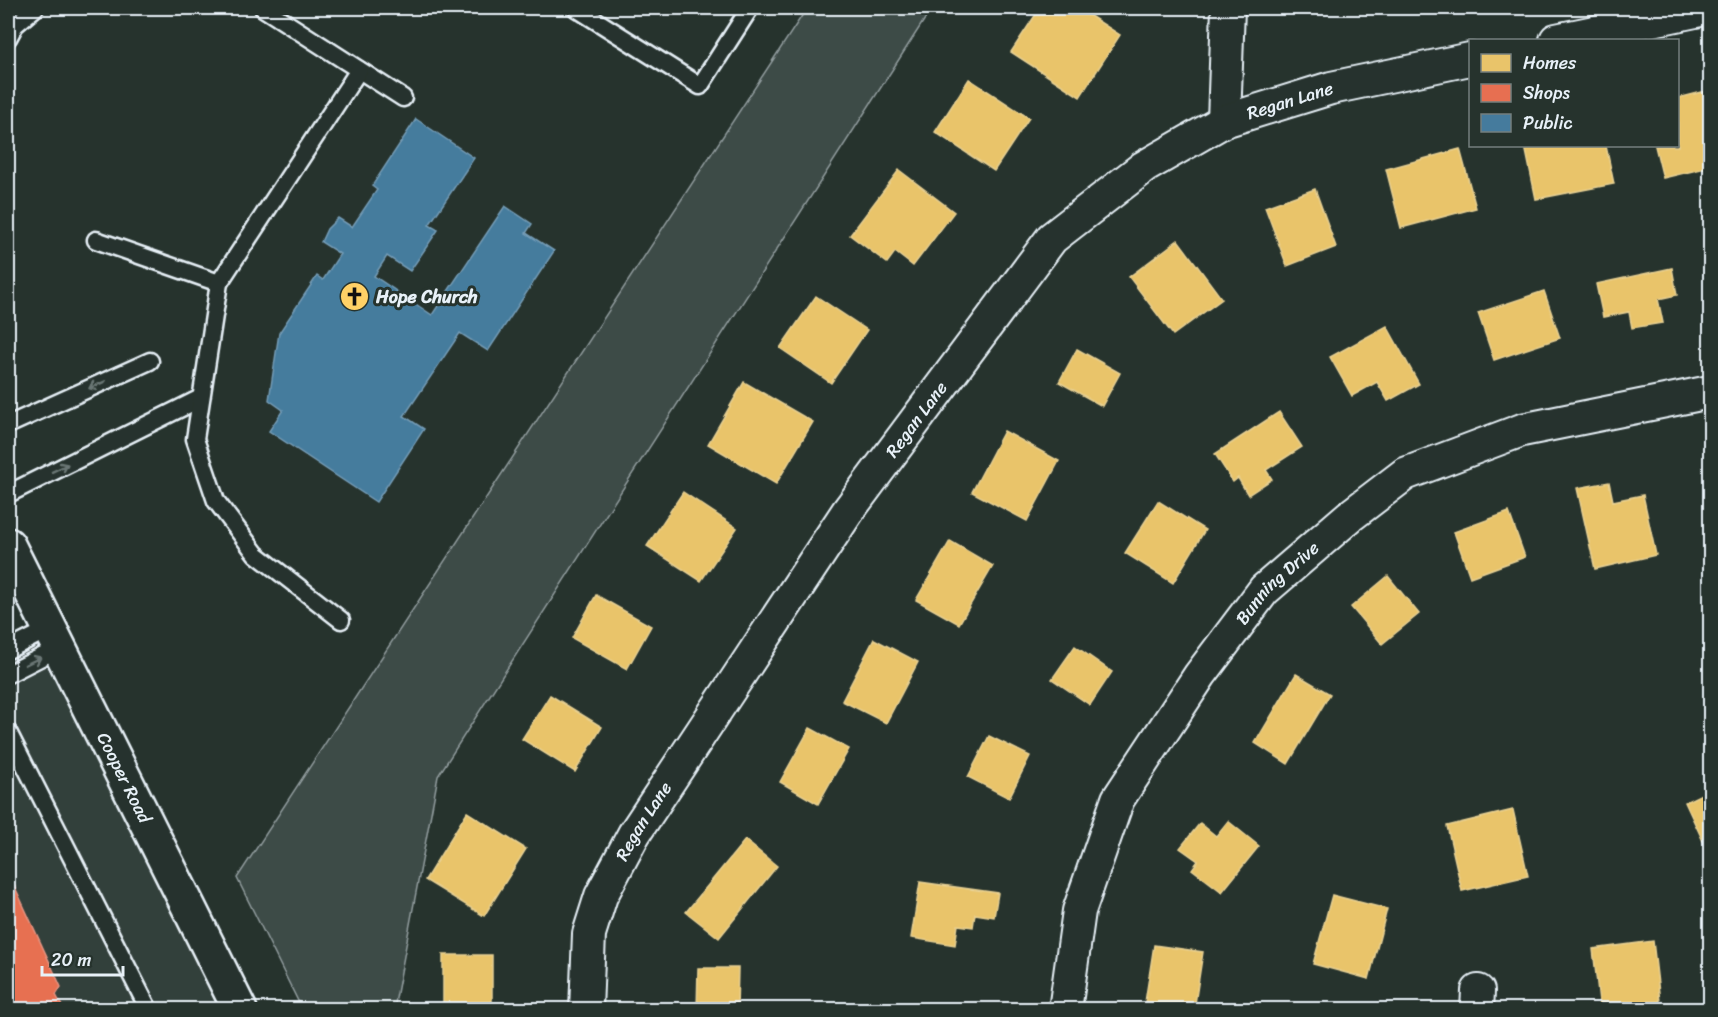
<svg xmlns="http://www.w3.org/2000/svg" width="1718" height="1017" viewBox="0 0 1718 1017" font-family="Sriracha,sans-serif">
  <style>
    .built { fill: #333f3a }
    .green { fill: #3e4b47; stroke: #939ea0; stroke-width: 1.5 }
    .homes { fill: #e9c46a; stroke: #e9d295; stroke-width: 1.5 }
    .shops { fill: #e76f51; stroke: #e79683; stroke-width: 1.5 }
    .public { fill: #457b9d; stroke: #769eb8; stroke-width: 1.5 }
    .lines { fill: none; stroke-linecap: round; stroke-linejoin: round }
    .service-casing { stroke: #e8f1f8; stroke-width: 21 }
    .minor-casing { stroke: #e8f1f8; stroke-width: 36 }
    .tertiary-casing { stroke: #e8f1f8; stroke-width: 38 }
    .service { stroke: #26332d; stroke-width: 16 }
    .minor { stroke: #26332d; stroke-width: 32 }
    .tertiary { stroke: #26332d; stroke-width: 33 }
    .oneway { stroke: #6a7674 }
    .labels { text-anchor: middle; stroke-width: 6; stroke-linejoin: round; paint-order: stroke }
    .street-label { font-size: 18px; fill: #e8f1f8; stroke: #26332d }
    .poi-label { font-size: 18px; font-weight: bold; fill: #e8f1f8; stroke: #26332d; text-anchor: start }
  </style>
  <rect width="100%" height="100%" fill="#26332d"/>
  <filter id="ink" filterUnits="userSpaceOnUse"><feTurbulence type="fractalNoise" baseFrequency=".0167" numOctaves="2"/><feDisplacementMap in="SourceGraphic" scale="12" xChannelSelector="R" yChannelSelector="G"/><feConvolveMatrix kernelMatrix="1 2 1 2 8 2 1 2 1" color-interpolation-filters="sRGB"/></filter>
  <g filter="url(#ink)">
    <polygon class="built" points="49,629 240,1009 8,1010 8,650"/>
    <polygon class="green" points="807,8 932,8 438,776 394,1009 302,1009 237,878"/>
    <g class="homes">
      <polygon points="1040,8 1078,8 1120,35 1080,97 1011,52"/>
      <polygon points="969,79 1029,118 994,171 935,132"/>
      <polygon points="1710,90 1710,167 1663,178 1655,146 1678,146 1678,98"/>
      <polygon points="1525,146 1606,146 1614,184 1536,199"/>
      <polygon points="1460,149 1476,208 1401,228 1386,169"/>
      <polygon points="899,170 954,212 913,266 895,252 887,263 850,235"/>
      <polygon points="1315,189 1336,247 1287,266 1265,207"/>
      <polygon points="1178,240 1222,299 1173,335 1129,277"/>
      <polygon points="1672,268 1677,295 1658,299 1663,323 1632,328 1629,312 1603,317 1596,284"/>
      <polygon points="1544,291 1560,338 1494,360 1478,313"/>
      <polygon points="816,296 867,330 831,383 780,348"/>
      <polygon points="1387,326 1419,384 1388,401 1377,382 1352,396 1330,357"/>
      <polygon points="1077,349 1120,373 1102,406 1059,382"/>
      <polygon points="744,382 813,422 776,484 708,444"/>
      <polygon points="1279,412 1302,447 1266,470 1272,479 1248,495 1238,478 1233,482 1215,454"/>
      <polygon points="1004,431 1059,461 1027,521 972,492"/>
      <polygon points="1710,478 1710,513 1704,480"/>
      <polygon points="1609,482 1613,501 1643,495 1656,555 1595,569 1577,488"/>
      <polygon points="683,492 737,528 701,581 647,546"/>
      <polygon points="1158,501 1205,530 1173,583 1125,553"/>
      <polygon points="1509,512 1525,557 1470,577 1454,532"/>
      <polygon points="950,541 993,566 959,624 916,600"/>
      <polygon points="1388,576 1419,614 1382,644 1351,607"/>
      <polygon points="596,595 651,626 627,669 572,638"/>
      <polygon points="874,639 918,662 886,723 842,701"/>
      <polygon points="1075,646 1112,672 1090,705 1052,679"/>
      <polygon points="1296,674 1330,694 1288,764 1255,743"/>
      <polygon points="550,695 602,727 575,772 522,739"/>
      <polygon points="810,728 849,749 818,804 780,782"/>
      <polygon points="989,736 1030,756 1009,798 968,777"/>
      <polygon points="1710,790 1710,856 1685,802"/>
      <polygon points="1513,810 1528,876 1462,891 1447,826"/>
      <polygon points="467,812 526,849 484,916 425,880"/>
      <polygon points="1228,821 1259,846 1222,892 1192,869 1198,861 1180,848 1200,823 1216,836"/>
      <polygon points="745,840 777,866 719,938 686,912"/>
      <polygon points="920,882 998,893 994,917 975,914 973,927 958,925 955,945 911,938"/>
      <polygon points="1332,895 1387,909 1369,979 1313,964"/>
      <polygon points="1653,941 1661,1010 1600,1010 1593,949"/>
      <polygon points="1154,945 1203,952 1194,1010 1168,1010 1169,1005 1145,1002"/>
      <rect x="443" y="955" width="49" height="55"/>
      <polygon points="698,968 738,968 737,1010 697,1010"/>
    </g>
    <polygon class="shops" points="8,872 61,987 56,995 64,1010 8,1010"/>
    <polygon class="public" points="416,119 474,158 429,225 438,230 410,271 387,256 374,276 432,315 505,206 532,224 526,233 554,251 488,351 460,333 404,416 424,429 376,502 269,431 283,410 269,400 279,333 317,276 323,280 340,254 321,242 327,229 338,218 352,227 377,190 372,186"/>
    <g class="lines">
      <defs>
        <g id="service">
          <polyline points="263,8 403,98"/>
          <polyline points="576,8 700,86 750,8"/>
          <polyline points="8,38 15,25 35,8"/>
          <polyline points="96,240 219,283"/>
          <polyline points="8,425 150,361"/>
          <polyline points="8,494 201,398"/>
          <polyline points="341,620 256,554 216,501 195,439 219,283 359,70"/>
          <polyline points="8,650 49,629"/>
          <polyline points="8,674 59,648"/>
          <polyline points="8,732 149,1010"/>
        </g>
        <g id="minor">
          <polyline points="1556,40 1710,8"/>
          <polyline points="1224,121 1228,8"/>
          <path id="s1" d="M586,1010l3,-76 12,-38 33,-62 214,-323 204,-273 92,-71 80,-46 107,-33 139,-29"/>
          <path id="s2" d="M1065,1010l14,-99 39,-112 82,-124 64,-85 86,-74 55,-42 117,-44 188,-38"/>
          <polyline points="1477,1010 1478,991"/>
        </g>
        <g id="tertiary">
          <path id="s3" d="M8,545l232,465"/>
        </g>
      </defs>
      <use href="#service" class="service-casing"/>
      <use href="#minor" class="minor-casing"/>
      <use href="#tertiary" class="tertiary-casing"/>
      <use href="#service" class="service"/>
      <use href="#minor" class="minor"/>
      <use href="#tertiary" class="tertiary"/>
    </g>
    <defs><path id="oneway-shaft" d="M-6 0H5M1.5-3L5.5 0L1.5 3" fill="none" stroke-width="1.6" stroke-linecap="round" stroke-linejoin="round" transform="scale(1.5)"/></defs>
    <g class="oneway">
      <use href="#oneway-shaft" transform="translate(97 385) rotate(156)"/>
      <use href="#oneway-shaft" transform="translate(60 468) rotate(-26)"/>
      <use href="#oneway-shaft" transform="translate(33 661) rotate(-26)"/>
    </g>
  </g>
  <defs>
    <symbol id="church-disc" viewBox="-11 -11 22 22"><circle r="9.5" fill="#ffd166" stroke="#26332d"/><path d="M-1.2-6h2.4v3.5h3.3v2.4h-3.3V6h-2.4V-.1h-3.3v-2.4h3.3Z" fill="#111"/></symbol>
  </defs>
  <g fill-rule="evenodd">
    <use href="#church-disc" x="338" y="280" width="33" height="33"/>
  </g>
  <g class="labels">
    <g class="street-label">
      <text dy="6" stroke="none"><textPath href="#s1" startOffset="1192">Regan Lane</textPath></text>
      <text dy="6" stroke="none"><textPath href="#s1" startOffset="688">Regan Lane</textPath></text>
      <text dy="6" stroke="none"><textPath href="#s2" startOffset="488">Bunning Drive</textPath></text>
      <text dy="6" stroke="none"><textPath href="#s3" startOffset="260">Cooper Road</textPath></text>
      <text dy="6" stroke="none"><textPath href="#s1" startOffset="202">Regan Lane</textPath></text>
    </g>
    <g class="poi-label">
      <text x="376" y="303">Hope Church</text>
    </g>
  </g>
  <rect width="1718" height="1017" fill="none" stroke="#26332d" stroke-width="30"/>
  <rect x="15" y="15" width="1688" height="987" fill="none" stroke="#e8f1f8" stroke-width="2" filter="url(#ink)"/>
  <rect x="1469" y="39" width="210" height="108" fill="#26332d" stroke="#747f7e" stroke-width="1.5"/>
  <rect x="1481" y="54" width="30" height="18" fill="#e9c46a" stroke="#747f7e" stroke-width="1.5"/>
  <text x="1523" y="69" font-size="18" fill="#e8f1f8">Homes</text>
  <rect x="1481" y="84" width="30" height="18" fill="#e76f51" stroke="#747f7e" stroke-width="1.5"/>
  <text x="1523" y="99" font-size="18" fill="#e8f1f8">Shops</text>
  <rect x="1481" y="114" width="30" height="18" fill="#457b9d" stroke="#747f7e" stroke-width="1.5"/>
  <text x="1523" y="129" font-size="18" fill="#e8f1f8">Public</text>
  <path d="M42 966v9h81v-9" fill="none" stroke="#e8f1f8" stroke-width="3"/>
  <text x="51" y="966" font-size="18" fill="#e8f1f8" stroke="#26332d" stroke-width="4.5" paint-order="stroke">20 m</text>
</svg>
